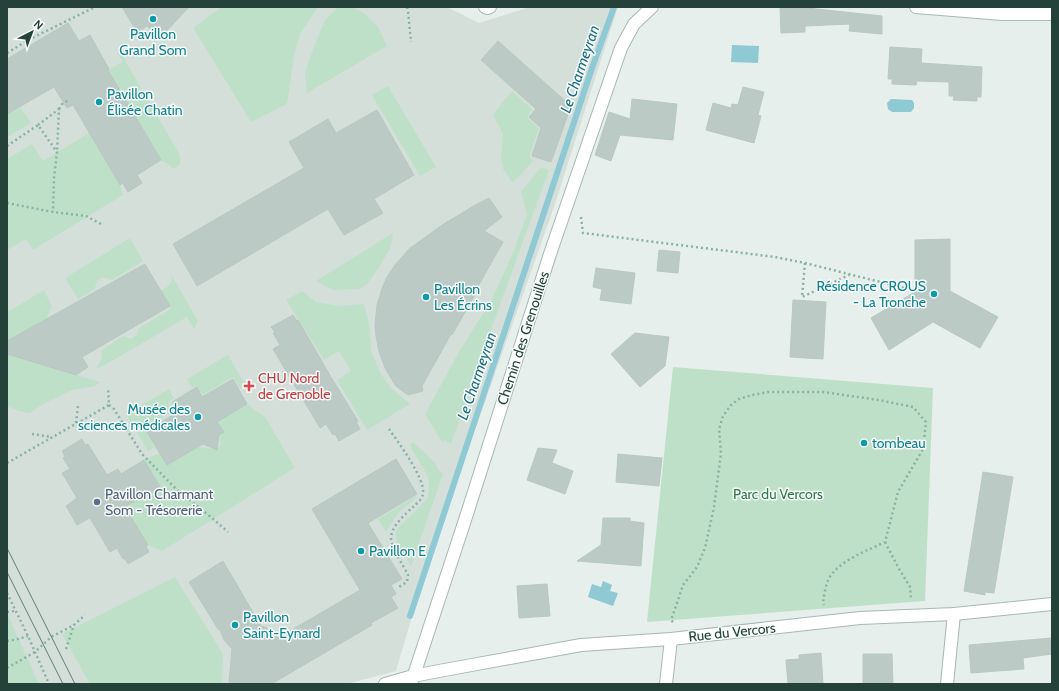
<svg xmlns="http://www.w3.org/2000/svg" width="1059" height="691" viewBox="0 0 1059 691" font-family="Cabin,sans-serif">
  <style>
    .built { fill: #d4dfda }
    .green { fill: #bfe0c8 }
    .water { fill: #8ec9d4 }
    .lines { fill: none; stroke-linecap: round; stroke-linejoin: round }
    .stream { stroke: #8ec9d4; stroke-width: 6 }
    .building { fill: #bbcac4; stroke: #b8c9c2 }
    .street-casing { stroke: #a8b8b2; stroke-width: 14 }
    .path { stroke: #86b3a5; stroke-width: 2.5; stroke-dasharray: 2 3; stroke-linecap: butt }
    .street { stroke: #fff; stroke-width: 12 }
    .tram { stroke: #5f7d75; stroke-width: 1 }
    .culture-dot { fill: #0f9aa8; stroke: #f7fbf9; stroke-width: 1.5 }
    .health-dot { fill: #e0444e; stroke: #f7fbf9; stroke-width: 1.5 }
    .service-dot { fill: #5c6f8a; stroke: #f7fbf9; stroke-width: 1.5 }
    .labels { text-anchor: middle; stroke-width: 3; stroke-linejoin: round; paint-order: stroke }
    .culture-label { font-size: 14px; fill: #0d838f; stroke: #f7fbf9; text-anchor: start }
    .street-label { font-size: 14px; fill: #24423a; stroke: #f7fbf9 }
    .health-label { font-size: 14px; fill: #be3a42; stroke: #f7fbf9; text-anchor: start }
    .service-label { font-size: 14px; fill: #4e5e75; stroke: #f7fbf9; text-anchor: start }
    .park-label { font-size: 14px; fill: #2d7a4b; stroke: #f7fbf9 }
    .water-label { font-size: 15px; font-style: italic; fill: #1c6f80; stroke: #f7fbf9 }
  </style>
  <rect width="100%" height="100%" fill="#e6efeb"/>
  <polygon class="built" points="7,7 447,7 479,23 530,7 618,7 554,207 427,565 396,671 347,684 7,684"/>
  <g class="green">
    <polygon points="221,7 318,7 300,34 294,56 287,104 251,122 193,28"/>
    <polygon points="338,7 353,7 364,13 378,27 387,46 307,93 305,72 315,44 325,20"/>
    <polygon points="116,50 119,50 180,155 180,164 174,169 161,160 108,70 123,61"/>
    <polygon points="388,86 436,167 420,176 372,95"/>
    <polygon points="512,91 532,109 527,118 539,129 529,156 533,161 513,183 503,169 501,155 503,134 493,115 501,104"/>
    <polygon points="20,107 31,123 7,137 7,114"/>
    <polygon points="89,133 120,185 123,195 33,250 26,239 7,250 7,159 32,144 43,161"/>
    <polygon points="541,167 549,170 487,341 451,444 444,440 442,442 425,414 460,350 491,301 513,253 527,214 521,192"/>
    <polygon points="393,233 391,246 381,264 368,283 360,289 333,290 316,281"/>
    <path d="M130,238l13,23 -31,19c-11,-4 -15,-3 -17,9l-17,10 -13,-21z"/>
    <path d="M171,274l27,47 -4,8 -7,-12 -84,49 -7,3 6,-11 -1,-7 22,-15 8,3 6,-4 2,-7 32,-19 -10,-18c8,-5 12,-7 10,-17z"/>
    <polygon points="44,290 52,307 46,319 7,341 7,312"/>
    <polygon points="302,291 316,302 339,306 364,304 369,323 371,351 381,374 392,389 410,404 367,430 337,380 351,371 339,351 324,360 286,300"/>
    <polygon points="7,354 100,382 95,386 72,390 43,404 30,413 19,411 9,407 7,407"/>
    <polygon points="228,355 246,386 241,389 233,377 203,395 197,386 192,388 187,379"/>
    <polygon points="673,367 933,388 925,601 647,622"/>
    <polygon points="169,389 174,398 168,402 173,411 144,429 154,447 148,451 126,414"/>
    <polygon points="247,404 266,418 295,468 162,551 148,545 126,508 136,501 159,487 144,460 160,453 169,464 181,457 176,446 192,436 198,447 214,449 221,445 219,435 223,432 217,422"/>
    <polygon points="413,442 435,463 438,469 443,474 411,566 397,543 396,533 399,527 428,498 429,482 426,473 410,446"/>
    <polygon points="416,496 416,498 399,512 386,532 378,519"/>
    <polygon points="175,577 223,654 222,683 220,684 90,684 62,634"/>
    <polygon points="7,613 39,684 7,684"/>
  </g>
  <g class="water">
    <polygon points="732,45 759,46 758,63 731,62"/>
    <polygon points="891,99 912,100 914,103 914,108 911,112 892,112 888,109 887,103"/>
    <polygon points="603,581 612,585 610,591 618,593 613,606 588,597 592,584 601,587"/>
  </g>
  <g class="lines">
    <polyline class="stream" points="410,616 591,71 614,7"/>
  </g>
  <g class="building">
    <polygon points="122,7 189,7 160,38 147,26 137,32"/>
    <polygon points="780,7 798,7 882,16 882,34 849,31 850,24 805,26 805,32 781,33"/>
    <polygon points="68,23 79,41 90,35 109,69 108,70 161,160 137,175 142,183 128,192 123,183 120,185 73,105 67,108 54,87 7,114 7,59"/>
    <polygon points="498,41 571,106 551,162 532,156 541,128 529,117 536,109 481,60"/>
    <polygon points="890,47 922,49 921,63 982,67 981,97 977,97 977,101 953,100 954,96 949,96 949,82 917,81 916,85 892,84 892,79 888,79"/>
    <polygon points="743,87 764,92 758,115 761,116 754,143 706,130 713,103 731,108 732,104 738,105"/>
    <polygon points="632,99 677,104 673,140 620,135 611,161 595,155 609,112 630,119"/>
    <polygon points="377,110 414,175 374,199 383,213 344,235 328,209 197,286 173,244 304,168 289,142 328,119 336,133"/>
    <polygon points="489,198 502,217 484,231 503,242 476,290 477,291 452,335 451,334 422,386 423,391 408,395 396,386 386,370 379,352 376,336 375,325 377,305 383,286 387,277 395,265 409,249 442,225 477,204"/>
    <polygon points="950,239 950,291 998,317 980,348 933,322 889,350 871,318 915,292 915,240"/>
    <polygon points="659,250 680,252 678,273 657,271"/>
    <polygon points="145,264 170,306 82,357 88,367 76,375 7,354 7,341"/>
    <polygon points="596,268 635,273 631,304 600,300 602,289 593,287"/>
    <polygon points="793,300 826,302 823,359 790,357"/>
    <polygon points="293,315 297,321 298,320 331,377 358,421 356,422 360,429 339,441 335,434 333,435 326,424 320,428 273,349 280,345 273,333 275,332 271,327"/>
    <polygon points="635,333 669,337 665,366 640,387 611,354"/>
    <polygon points="233,379 247,404 217,422 224,432 219,435 217,450 203,444 167,465 146,431 178,412 172,402 197,387 202,397"/>
    <polygon points="82,439 85,445 88,444 107,475 118,469 121,474 144,460 160,487 125,507 148,545 146,546 149,552 128,564 125,559 123,559 117,548 110,552 90,518 77,525 66,506 77,498 62,473 70,469 63,458 65,457 62,451"/>
    <polygon points="538,448 557,450 552,463 573,471 565,494 527,480"/>
    <polygon points="618,454 662,458 659,486 616,482"/>
    <polygon points="396,459 417,494 368,523 402,579 391,585 396,594 391,597 398,608 371,623 372,625 273,683 246,684 229,682 232,649 224,640 220,630 218,629 189,582 223,561 261,626 267,628 278,638 360,590 312,509"/>
    <polygon points="983,472 1013,477 994,593 985,592 985,595 964,591"/>
    <polygon points="603,518 630,518 630,521 644,523 641,566 577,561 601,545"/>
    <polygon points="547,584 550,616 519,618 517,586"/>
    <polygon points="1052,638 1052,654 1023,658 1024,669 971,673 969,645"/>
    <polygon points="821,653 823,684 788,684 786,660 799,659 799,655"/>
    <polygon points="863,654 892,654 893,684 863,684"/>
  </g>
  <g class="lines">
    <defs>
      <g id="street">
        <polyline points="485,7 488,8 490,7"/>
        <polyline points="916,7 1002,14 1052,14"/>
        <polyline points="385,684 413,676 439,671 581,645 671,639 860,618 954,614 1052,604"/>
        <polyline points="411,684 465,520 550,254 621,48 634,24 652,7"/>
        <polyline points="666,684 671,639"/>
        <polyline points="947,684 954,614"/>
      </g>
    </defs>
    <use href="#street" class="street-casing"/>
    <g class="path">
      <polyline points="407,7 408,11 411,42"/>
      <polyline points="7,53 30,39 95,7"/>
      <polyline points="59,109 63,103 70,100"/>
      <polyline points="38,125 59,109 57,152"/>
      <polyline points="7,146 38,125 57,152 54,178 53,212"/>
      <polyline points="7,203 53,212 86,216 101,224"/>
      <polyline points="581,217 583,233 775,257 805,263 904,288"/>
      <polyline points="805,263 802,297 849,275"/>
      <polyline points="109,405 114,409 142,454 176,489 212,518 228,532"/>
      <polyline points="76,423 78,406"/>
      <path d="M389,429c9,13 36,49 34,64 0,6 -6,10 -10,14 -8,7 -23,21 -22,32 2,13 12,25 17,36l-1,7 -10,6"/>
      <polyline points="32,434 51,437"/>
      <polyline points="7,463 109,405 108,389"/>
      <polyline points="885,542 898,567 910,587 911,600"/>
      <polyline points="7,593 28,636 49,684"/>
      <polyline points="7,612 15,611"/>
      <path d="M673,622l-2,-2 6,-17 6,-18 14,-18 8,-19 9,-41 7,-54 -2,-24 4,-13 8,-11 8,-6 13,-4 17,-3h54l56,8 34,7 13,15 -3,27 -25,43 -13,50c-18,9 -51,20 -58,41 -2,6 -3,13 -4,19l1,3"/>
      <polyline points="7,641 15,640 28,636"/>
      <polyline points="66,649 74,625 85,615"/>
      <polyline points="7,668 35,652 51,637 74,625"/>
    </g>
    <use href="#street" class="street"/>
    <g class="tram">
      <polyline points="7,548 75,684"/>
      <polyline points="7,572 63,684"/>
    </g>
  </g>
  <g class="culture-dot">
    <circle cx="153" cy="19" r="4"/>
    <circle cx="99" cy="102" r="4"/>
    <circle cx="934" cy="294" r="4"/>
    <circle cx="426" cy="297" r="4"/>
    <circle cx="198" cy="417" r="4"/>
    <circle cx="864" cy="443" r="4"/>
    <circle cx="361" cy="551" r="4"/>
    <circle cx="235" cy="625" r="4"/>
  </g>
  <path class="health-dot" d="M247 380h4v4h4v4h-4v4h-4v-4h-4v-4h4z"/>
  <circle class="service-dot" cx="97" cy="502" r="4"/>
  <g class="labels">
    <g class="culture-label">
      <text x="153" y="39" text-anchor="middle">Pavillon<tspan x="153" dy="16">Grand Som</tspan></text>
      <text x="107" y="99">Pavillon<tspan x="107" dy="16">Élisée Chatin</tspan></text>
      <text x="926" y="291" text-anchor="end">Résidence CROUS<tspan x="926" dy="16">- La Tronche</tspan></text>
      <text x="434" y="294">Pavillon<tspan x="434" dy="16">Les Écrins</tspan></text>
      <text x="190" y="414" text-anchor="end">Musée des<tspan x="190" dy="16">sciences médicales</tspan></text>
      <text x="872" y="448">tombeau</text>
      <text x="369" y="556">Pavillon E</text>
      <text x="243" y="622">Pavillon<tspan x="243" dy="16">Saint-Eynard</tspan></text>
    </g>
    <g class="street-label">
      <text transform="translate(523 338) rotate(-72)" y="5">Chemin des Grenouilles</text>
      <text transform="translate(732 632) rotate(-6)" y="5">Rue du Vercors</text>
    </g>
    <g class="health-label">
      <text x="258" y="383">CHU Nord<tspan x="258" dy="16">de Grenoble</tspan></text>
    </g>
    <g class="service-label">
      <text x="105" y="499">Pavillon Charmant<tspan x="105" dy="16">Som - Trésorerie</tspan></text>
    </g>
    <g class="park-label">
      <text x="778" y="499">Parc du Vercors</text>
    </g>
    <g class="water-label">
      <text transform="translate(580 69) rotate(-71)" y="5">Le Charmeyran</text>
      <text transform="translate(477 376) rotate(-71)" y="5">Le Charmeyran</text>
    </g>
  </g>
  <rect width="1059" height="691" fill="none" stroke="#24423a" stroke-width="16"/>
  <g transform="translate(32 32) rotate(42)" stroke="#f7fbf9" stroke-width="3" paint-order="stroke">
  <path d="M0-3L7 15L0 10L-7 15Z" fill="#24423a"/>
  <text y="-6" font-size="11" font-weight="bold" text-anchor="middle" fill="#24423a">N</text>
  </g>
</svg>
